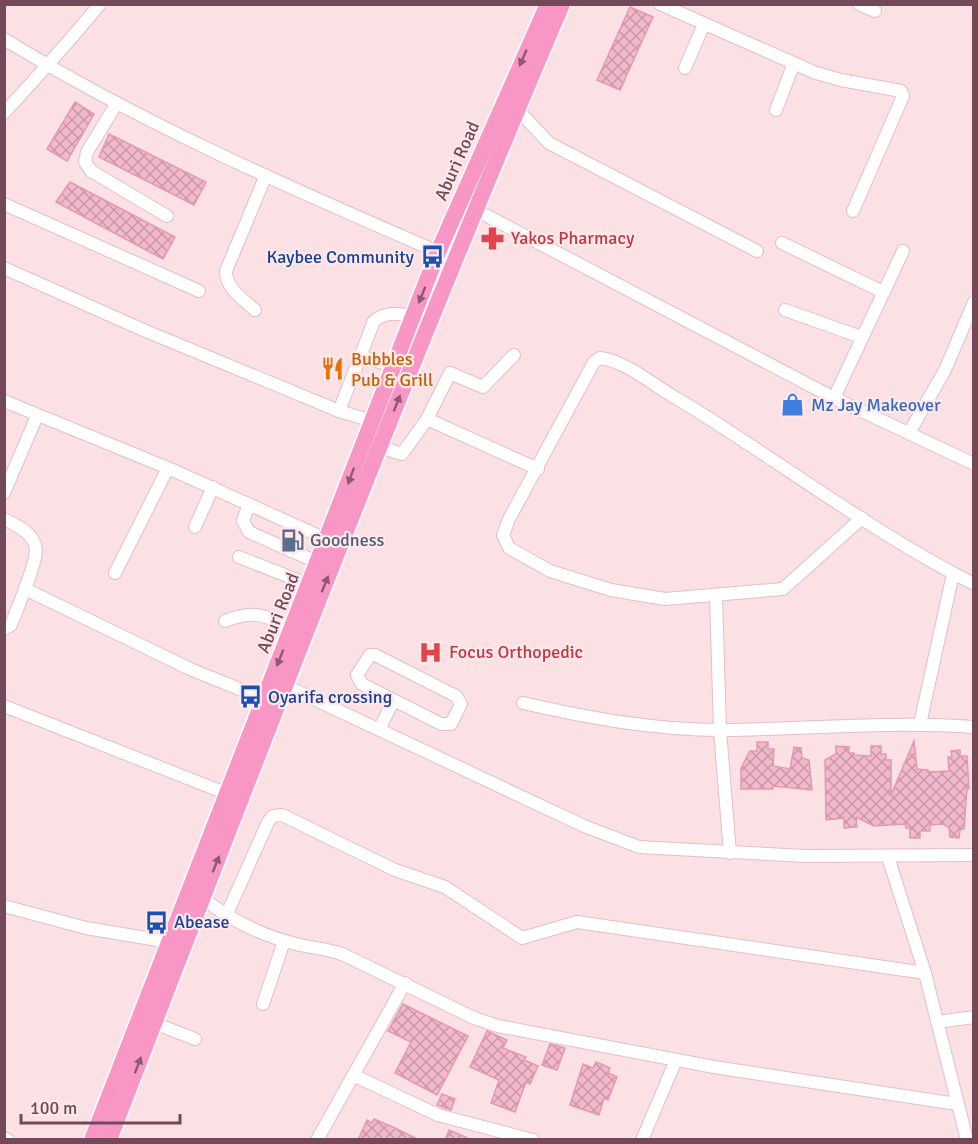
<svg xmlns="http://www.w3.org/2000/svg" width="978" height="1144" viewBox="0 0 978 1144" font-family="Signika,sans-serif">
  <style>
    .building { fill: url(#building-cross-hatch); stroke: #e598b4; stroke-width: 1.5 }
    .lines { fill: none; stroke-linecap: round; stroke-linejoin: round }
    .minor-casing { stroke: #e2bfc9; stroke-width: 14 }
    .highway-casing { stroke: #fff; stroke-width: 19 }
    .minor { stroke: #fff; stroke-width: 12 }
    .highway { stroke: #f896c6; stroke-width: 16 }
    .oneway { fill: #8e586f }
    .labels { text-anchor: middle; stroke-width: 4.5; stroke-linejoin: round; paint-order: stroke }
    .street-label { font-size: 18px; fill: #734859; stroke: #ffe7ea }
    .health-label { font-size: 18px; fill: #be3a42; stroke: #ffe7ea; text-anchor: start }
    .transit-label { font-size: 18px; fill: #164399; stroke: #ffe7ea; text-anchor: start }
    .food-label { font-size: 18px; fill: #c56008; stroke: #ffe7ea; text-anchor: start }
    .shop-label { font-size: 18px; fill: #366cbe; stroke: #ffe7ea; text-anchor: start }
    .service-label { font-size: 18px; fill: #4e5e75; stroke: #ffe7ea; text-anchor: start }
  </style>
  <defs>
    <pattern id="building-cross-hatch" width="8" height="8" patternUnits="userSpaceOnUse" patternTransform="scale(1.5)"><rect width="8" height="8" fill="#f2b8cc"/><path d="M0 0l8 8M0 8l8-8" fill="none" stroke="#c898a9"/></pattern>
  </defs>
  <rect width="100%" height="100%" fill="#fce1e4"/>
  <g class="building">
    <polygon points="630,7 653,17 620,90 597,80"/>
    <polygon points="75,102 94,114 67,161 47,149"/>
    <polygon points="109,134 206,182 194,205 99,157"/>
    <polygon points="70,182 175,237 163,259 56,202"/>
    <polygon points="914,741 917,769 928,770 928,772 949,771 948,757 952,757 951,751 960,750 960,756 967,756 969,789 967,789 964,829 960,830 959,838 950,837 949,828 943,824 930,825 930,831 920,831 920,838 910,838 910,828 906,828 905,824 874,826 856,817 857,827 844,828 844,818 826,820 825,760 836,754 836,746 849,747 849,753 854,753 854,755 871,756 871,746 881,746 881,754 886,754 886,760 891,760 891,795"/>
    <polygon points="757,742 768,742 768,749 774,749 773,766 790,769 794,747 801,748 802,758 809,760 812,790 773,786 773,789 741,789 741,768 750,751 757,751"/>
    <polygon points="403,1004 468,1036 437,1095 395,1073 411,1042 388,1031"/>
    <polygon points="487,1031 507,1040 503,1048 526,1057 524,1060 538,1066 530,1084 526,1082 515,1112 491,1103 499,1080 470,1067"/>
    <polygon points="550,1044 565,1048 557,1070 542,1065"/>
    <polygon points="596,1062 610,1068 608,1073 617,1077 608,1100 604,1098 599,1115 570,1105 583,1064 593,1068"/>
    <polygon points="442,1094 455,1099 451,1110 437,1105"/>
    <polygon points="374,1119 395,1128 419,1140 358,1140 367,1120 372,1123"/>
    <polygon points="449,1130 472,1140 445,1140"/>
  </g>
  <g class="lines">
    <defs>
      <g id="minor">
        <polyline points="660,4 816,73 841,80 901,91 903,96 853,211"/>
        <polyline points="859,4 875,11"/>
        <path d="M4,39c138,85 287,149 434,213"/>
        <polyline points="685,68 704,24"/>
        <polyline points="117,103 87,152 85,162 91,171 167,216"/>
        <polyline points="518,110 549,143 757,251"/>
        <polyline points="776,110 794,63"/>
        <path d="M4,113c33,-36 65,-71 96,-109"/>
        <polyline points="4,204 199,291"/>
        <polyline points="476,210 834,398 974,464"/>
        <polyline points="782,243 883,292"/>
        <polyline points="4,268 141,329 339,411 372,421"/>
        <path d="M255,310c-12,-11 -29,-21 -29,-39l40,-96"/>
        <polyline points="785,310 861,337"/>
        <polyline points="360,356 393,366"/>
        <polyline points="834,398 903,251"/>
        <polyline points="4,401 168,468 328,540"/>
        <path d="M339,411l35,-90c12,-10 24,-7 39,-5"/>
        <polyline points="427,419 538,469"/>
        <polyline points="909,433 945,370 974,302"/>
        <polyline points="380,447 402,454 427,419 450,373 483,387 514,355"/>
        <polyline points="4,493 37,416"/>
        <polyline points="249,504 243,521 249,532 319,563"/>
        <path d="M862,518l-79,71 -118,10 -54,-9 -61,-19 -41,-23 -6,-13 6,-16 85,-157 6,-4c26,3 53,27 76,40 100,60 193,133 298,186"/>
        <path d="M4,519c43,20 34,32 21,70l165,80 74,30"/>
        <polyline points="195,527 213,487"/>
        <polyline points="291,551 301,528"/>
        <polyline points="239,557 310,585"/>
        <polyline points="115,573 168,468"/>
        <polyline points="716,596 720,730 730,853"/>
        <path d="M225,621c30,-12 39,-5 68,6"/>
        <polyline points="4,629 11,625 25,589"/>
        <polygon points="370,655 375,655 456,696 461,704 451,724 441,724 362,684 357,675"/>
        <polyline points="284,685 584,826 639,847 805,856 974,855"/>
        <path d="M523,703c66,15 131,27 199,27 84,-1 167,-9 252,-3"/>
        <polyline points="4,706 228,794"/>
        <polyline points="920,724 953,574"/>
        <polyline points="380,728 393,701"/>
        <polyline points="888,857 925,973 967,1140"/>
        <path d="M203,898c28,23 57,37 93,46 16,4 31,5 46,10l132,64 24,8 216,41 243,37"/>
        <polyline points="4,906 86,928 170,942"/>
        <polyline points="226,916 268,822 273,816 282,815 395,870 445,887 522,938 577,922 925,973"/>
        <polyline points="263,1004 284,941"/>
        <polyline points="937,1022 974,1017"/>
        <polyline points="154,1023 195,1039"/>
        <polyline points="353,1075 438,1115 533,1140"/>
        <polyline points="4,1138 8,1140"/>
        <polyline points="317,1140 405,983"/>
        <polyline points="642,1140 676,1060"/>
      </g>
      <g id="highway">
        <polyline points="92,1140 438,252 548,4"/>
        <path d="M109,1140c147,-381 293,-761 453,-1136"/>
      </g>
    </defs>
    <use href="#minor" class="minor-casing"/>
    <use href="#highway" class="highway-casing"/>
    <use href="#minor" class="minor"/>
    <use href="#highway" class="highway"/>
  </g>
  <defs><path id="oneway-solid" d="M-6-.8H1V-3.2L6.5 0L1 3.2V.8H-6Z" transform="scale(1.5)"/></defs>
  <g class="oneway">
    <use href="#oneway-solid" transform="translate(523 58) rotate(114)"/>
    <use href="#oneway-solid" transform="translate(422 295) rotate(112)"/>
    <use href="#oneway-solid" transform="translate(397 403) rotate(-69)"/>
    <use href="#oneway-solid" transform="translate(351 476) rotate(110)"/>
    <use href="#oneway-solid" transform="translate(325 584) rotate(-68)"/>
    <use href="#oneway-solid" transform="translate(280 658) rotate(112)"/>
    <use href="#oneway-solid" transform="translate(216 864) rotate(-68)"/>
    <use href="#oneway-solid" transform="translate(138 1065) rotate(-69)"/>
  </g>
  <defs>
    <symbol id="pharmacy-bare" viewBox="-9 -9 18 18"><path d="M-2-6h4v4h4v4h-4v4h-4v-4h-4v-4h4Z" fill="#e0444e" stroke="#ffe7ea" stroke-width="2.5" paint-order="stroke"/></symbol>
    <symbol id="bus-bare" viewBox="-9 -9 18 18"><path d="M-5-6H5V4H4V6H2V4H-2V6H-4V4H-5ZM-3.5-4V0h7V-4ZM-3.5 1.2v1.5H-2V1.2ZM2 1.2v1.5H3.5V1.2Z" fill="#1a4fb4" stroke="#ffe7ea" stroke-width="2.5" paint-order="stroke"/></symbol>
    <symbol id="restaurant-bare" viewBox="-9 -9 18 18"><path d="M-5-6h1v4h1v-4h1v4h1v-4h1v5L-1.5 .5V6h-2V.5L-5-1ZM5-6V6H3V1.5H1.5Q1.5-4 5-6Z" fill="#e8710a" stroke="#ffe7ea" stroke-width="2.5" paint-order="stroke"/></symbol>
    <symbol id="shop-bare" viewBox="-9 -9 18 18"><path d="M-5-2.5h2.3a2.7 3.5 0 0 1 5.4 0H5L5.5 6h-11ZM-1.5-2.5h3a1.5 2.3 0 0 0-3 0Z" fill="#3f7fe0" stroke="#ffe7ea" stroke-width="2.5" paint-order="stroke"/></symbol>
    <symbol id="fuel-bare" viewBox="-9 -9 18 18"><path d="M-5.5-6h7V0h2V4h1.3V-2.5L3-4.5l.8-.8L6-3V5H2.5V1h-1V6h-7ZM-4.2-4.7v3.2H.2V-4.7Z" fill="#5c6f8a" stroke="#ffe7ea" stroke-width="2.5" paint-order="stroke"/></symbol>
    <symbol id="hospital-bare" viewBox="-9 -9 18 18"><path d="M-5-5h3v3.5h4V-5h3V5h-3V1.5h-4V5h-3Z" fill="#e0444e" stroke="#ffe7ea" stroke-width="2.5" paint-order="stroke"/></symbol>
  </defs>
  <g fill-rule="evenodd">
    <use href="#pharmacy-bare" x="476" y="222" width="33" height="33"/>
    <use href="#bus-bare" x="416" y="240" width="33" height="33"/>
    <use href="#restaurant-bare" x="316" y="352" width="33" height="33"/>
    <use href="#shop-bare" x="776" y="388" width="33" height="33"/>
    <use href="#fuel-bare" x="276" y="524" width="33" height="33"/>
    <use href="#hospital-bare" x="414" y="636" width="33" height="33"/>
    <use href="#bus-bare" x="234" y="680" width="33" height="33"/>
    <use href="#bus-bare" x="140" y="906" width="33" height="33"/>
  </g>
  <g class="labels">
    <g class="street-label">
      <text transform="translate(457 161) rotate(-66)" y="6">Aburi Road</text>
      <text transform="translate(278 613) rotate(-68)" y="6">Aburi Road</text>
    </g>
    <g class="health-label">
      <text x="511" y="244">Yakos Pharmacy</text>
      <text x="449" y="658">Focus Orthopedic</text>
    </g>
    <g class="transit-label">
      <text x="414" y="263" text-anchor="end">Kaybee Community</text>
      <text x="268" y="703">Oyarifa crossing</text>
      <text x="174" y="928">Abease</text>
    </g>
    <g class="food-label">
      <text x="351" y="365">Bubbles<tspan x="351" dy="21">Pub &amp; Grill</tspan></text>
    </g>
    <g class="shop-label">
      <text x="811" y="411">Mz Jay Makeover</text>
    </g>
    <g class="service-label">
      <text x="310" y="546">Goodness</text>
    </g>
  </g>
  <rect width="978" height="1144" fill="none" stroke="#734859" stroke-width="12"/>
  <path d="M21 1114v9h159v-9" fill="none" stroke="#734859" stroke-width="3"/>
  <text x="30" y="1114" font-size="18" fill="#734859" stroke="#ffe7ea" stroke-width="4.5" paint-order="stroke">100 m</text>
</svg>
